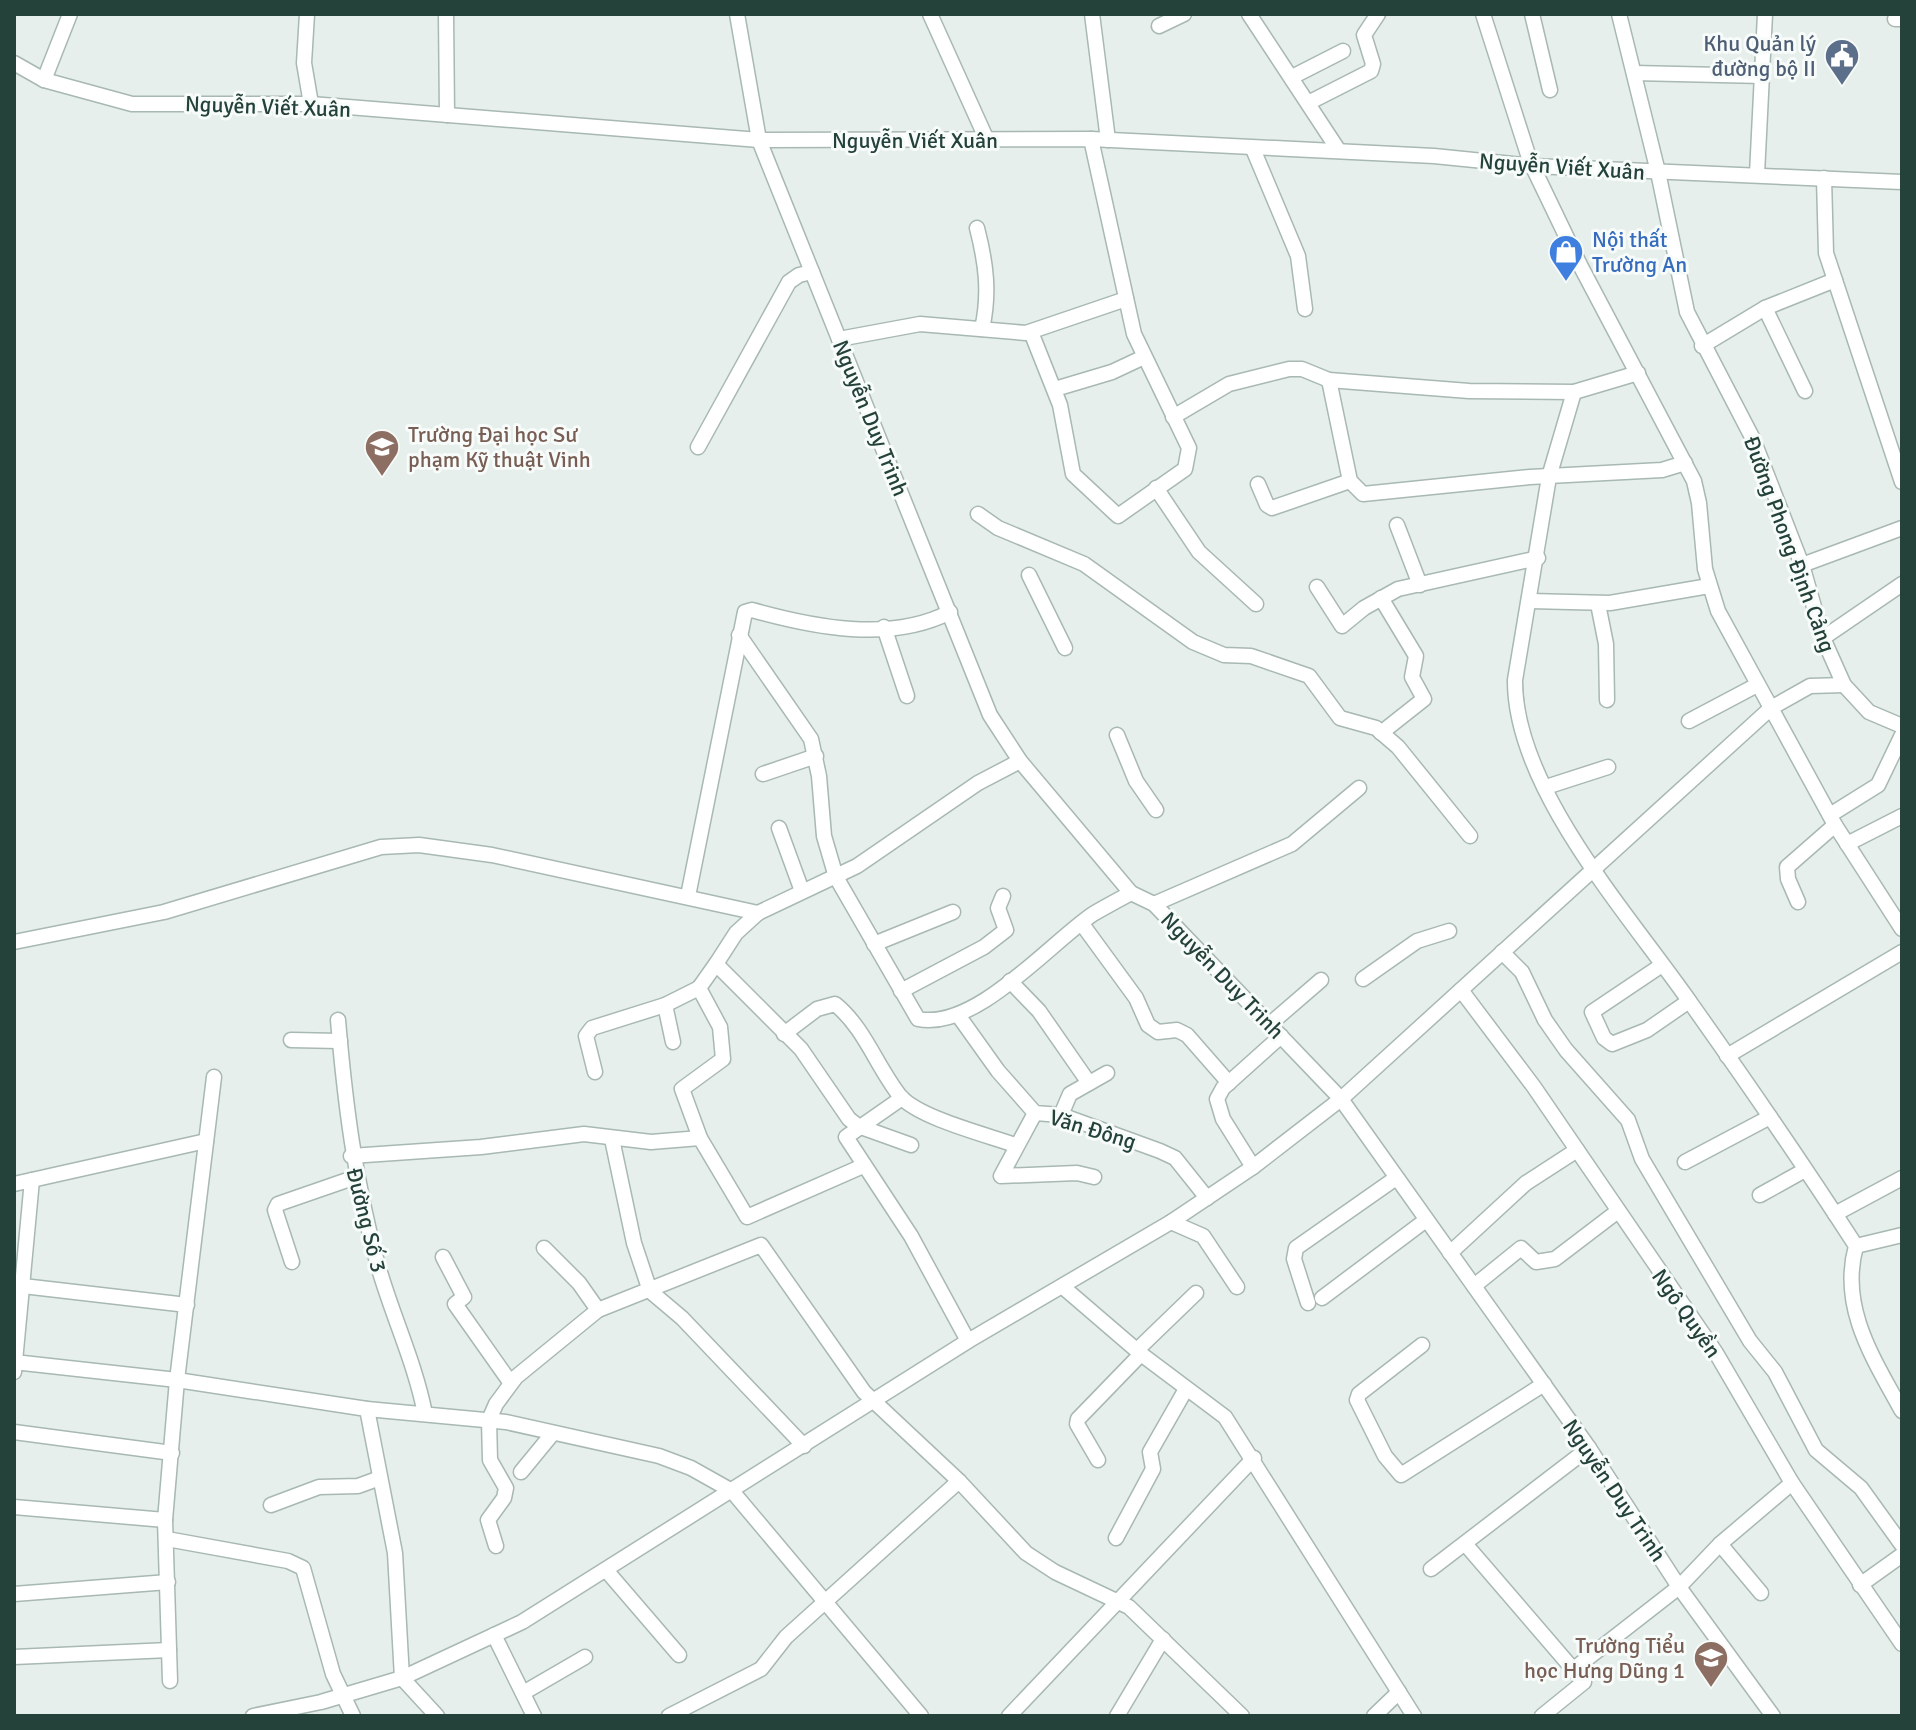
<svg xmlns="http://www.w3.org/2000/svg" width="1916" height="1730" viewBox="0 0 1916 1730" font-family="Signika,sans-serif">
  <style>
    .lines { fill: none; stroke-linecap: round; stroke-linejoin: round }
    .minor-casing { stroke: #a8b8b2; stroke-width: 17 }
    .minor { stroke: #fff; stroke-width: 14 }
    .labels { text-anchor: middle; stroke-width: 6; stroke-linejoin: round; paint-order: stroke }
    .service-label { font-size: 22px; fill: #4e5e75; stroke: #f7fbf9; text-anchor: end }
    .street-label { font-size: 22px; fill: #24423a; stroke: #f7fbf9 }
    .shop-label { font-size: 22px; fill: #366cbe; stroke: #f7fbf9; text-anchor: start }
    .education-label { font-size: 22px; fill: #785e54; stroke: #f7fbf9; text-anchor: start }
  </style>
  <rect width="100%" height="100%" fill="#e6efeb"/>
  <g class="lines">
    <defs>
      <g id="minor">
        <polyline points="307,14 304,63 311,104"/>
        <polyline points="446,14 447,115"/>
        <polyline points="737,14 759,140 990,715 1020,761 1131,893 1154,904 1341,1099 1589,1448 1679,1587 1773,1716"/>
        <polyline points="930,14 986,138"/>
        <polyline points="1092,14 1108,140"/>
        <polyline points="1249,14 1339,151"/>
        <polyline points="1483,14 1530,161 1580,265 1694,481 1699,503 1705,569 1718,611 1835,825 1902,929"/>
        <polyline points="1532,14 1550,90"/>
        <polyline points="1619,14 1658,172 1687,312 1753,439 1802,565 1823,638 1844,685 1869,712 1902,726"/>
        <polyline points="1895,19 1902,19"/>
        <polyline points="1159,26 1184,14"/>
        <polyline points="14,63 44,80 132,104 311,104 759,140 1091,139 1434,156 1533,166 1902,182"/>
        <polyline points="1634,73 1763,76"/>
        <polyline points="1292,77 1343,51"/>
        <polyline points="44,80 70,14"/>
        <polyline points="1310,102 1371,71 1373,64 1364,35 1378,14"/>
        <polyline points="1253,149 1298,256 1305,309"/>
        <polyline points="1757,174 1765,14"/>
        <polyline points="1824,178 1826,253 1902,482"/>
        <path d="M977,228c9,35 13,65 5,101"/>
        <polyline points="1765,308 1805,391"/>
        <polyline points="1031,332 1060,405 1073,474 1118,516 1185,469 1189,448 1134,334 1091,139"/>
        <polyline points="839,339 920,324 1026,333 1126,299"/>
        <polyline points="1702,346 1765,308 1835,280"/>
        <polyline points="1329,380 1350,481 1363,494 1530,477 1662,470 1685,463"/>
        <polyline points="1055,389 1112,372 1144,357"/>
        <path d="M1574,392l-25,85 -34,203c-1,109 117,238 177,325 56,79 111,159 164,241 -17,61 17,112 46,165"/>
        <polyline points="1173,417 1229,384 1289,369 1302,369 1329,380 1469,391 1574,392 1638,373"/>
        <polyline points="698,447 789,282 799,275 812,272"/>
        <polyline points="1258,484 1267,505 1272,508 1350,481"/>
        <polyline points="1156,488 1199,552 1256,604"/>
        <polyline points="978,514 998,528 1084,564 1193,642 1224,655 1251,656 1309,676 1340,718 1376,728 1398,747 1470,836"/>
        <polyline points="1397,525 1420,585"/>
        <polyline points="1802,565 1902,528"/>
        <polyline points="1029,575 1065,648"/>
        <polyline points="1317,587 1342,626 1364,608 1398,589 1538,558"/>
        <polyline points="1530,601 1610,603 1709,586"/>
        <polyline points="1598,604 1606,644 1607,700"/>
        <polyline points="884,627 907,696"/>
        <path d="M739,635l72,104 8,37 5,60 12,41 82,142c57,12 131,-75 175,-105 12,-7 25,-14 38,-21"/>
        <polyline points="1823,638 1902,584"/>
        <polyline points="1689,721 1757,685"/>
        <polyline points="1381,733 1424,699 1412,677 1416,656 1381,598"/>
        <polyline points="1117,735 1136,781 1156,810"/>
        <polyline points="763,774 816,756"/>
        <polyline points="1546,787 1608,767"/>
        <polyline points="1830,815 1878,785 1902,735"/>
        <polyline points="779,828 802,891"/>
        <polyline points="1847,844 1902,816"/>
        <path d="M688,896l57,-284 7,-2c61,17 138,33 198,2"/>
        <polyline points="1798,902 1788,879 1787,867 1835,825"/>
        <polyline points="1154,904 1292,844 1359,788"/>
        <polyline points="1082,924 1136,998 1148,1025 1158,1032 1177,1030 1187,1035 1229,1083"/>
        <polyline points="14,942 164,912 381,847 419,845 492,855 758,913"/>
        <polyline points="874,944 953,912"/>
        <polyline points="1502,952 1522,972 1545,1020 1566,1050 1628,1120 1642,1159 1750,1341 1775,1372 1816,1450 1861,1488 1902,1545"/>
        <polyline points="716,964 699,988 720,1027 723,1059 682,1089 700,1138 747,1217 863,1166"/>
        <polyline points="1662,965 1592,1012 1604,1038 1612,1044 1647,1030 1689,1001"/>
        <polyline points="1363,979 1417,941 1449,931"/>
        <polyline points="1010,981 1039,1011 1089,1083"/>
        <polyline points="1461,990 1534,1087 1716,1353 1792,1483 1902,1644"/>
        <polyline points="901,991 984,947 1006,930 998,908 1003,896"/>
        <polyline points="665,1005 673,1042"/>
        <polyline points="958,1015 998,1071 1035,1113 1061,1115 1160,1151 1175,1158 1207,1198"/>
        <path d="M338,1020c7,83 17,161 39,242 14,51 38,100 48,152"/>
        <polyline points="1270,1024 1321,980"/>
        <path d="M784,1034l33,-25 18,-5c29,23 42,63 65,92 19,22 87,39 115,49"/>
        <polyline points="291,1040 340,1041"/>
        <polyline points="1727,1056 1902,952"/>
        <polyline points="595,1072 586,1036 592,1028 665,1005 699,988"/>
        <polyline points="902,1098 846,1137 911,1236 968,1341"/>
        <polyline points="1035,1113 1001,1176 1077,1173 1094,1177"/>
        <polyline points="1061,1115 1070,1094 1107,1073"/>
        <polyline points="612,1139 634,1243 650,1291 682,1318 804,1446"/>
        <polyline points="911,1145 858,1126 849,1119 801,1049 716,964 736,933 758,913 857,866 978,783 1020,761"/>
        <polyline points="351,1156 481,1147 584,1134 651,1142 700,1138"/>
        <polyline points="1685,1162 1770,1117"/>
        <polyline points="1253,1167 1223,1119 1217,1099 1223,1088 1281,1036"/>
        <polyline points="14,1184 206,1141"/>
        <polyline points="1760,1195 1805,1170"/>
        <polyline points="1835,1214 1902,1178"/>
        <polyline points="1171,1222 1203,1236 1237,1287"/>
        <polyline points="1856,1246 1902,1235"/>
        <polyline points="544,1248 579,1283 598,1310"/>
        <polyline points="1450,1253 1526,1183 1577,1150"/>
        <polyline points="443,1257 464,1297 455,1304 510,1382"/>
        <polyline points="292,1262 275,1210 278,1204 356,1177"/>
        <polyline points="23,1286 187,1305"/>
        <polyline points="1474,1286 1521,1248 1536,1262 1555,1259 1618,1211"/>
        <polyline points="1063,1287 1141,1354 1225,1417 1414,1716"/>
        <polyline points="1322,1298 1426,1220"/>
        <polyline points="1308,1303 1294,1259 1296,1248 1396,1178"/>
        <polyline points="1422,1345 1359,1394 1357,1400 1385,1456 1401,1475 1544,1384"/>
        <polyline points="1137,1350 1196,1293"/>
        <polyline points="14,1362 177,1380 367,1409 506,1422 659,1456 691,1468 732,1491 921,1716"/>
        <polyline points="14,1372 32,1180"/>
        <polyline points="367,1409 395,1553 402,1678 437,1716"/>
        <polyline points="14,1432 172,1453"/>
        <polyline points="1098,1460 1077,1424 1078,1419 1141,1354"/>
        <polyline points="521,1472 553,1433"/>
        <polyline points="271,1505 319,1487 358,1486 380,1478"/>
        <polyline points="14,1507 165,1520"/>
        <polyline points="1116,1538 1153,1469 1150,1452 1186,1389"/>
        <polyline points="167,1539 288,1561 303,1568 333,1674 353,1716"/>
        <polyline points="1720,1544 1761,1593"/>
        <polyline points="496,1546 488,1520 504,1498 506,1488 490,1460 489,1420 496,1404 516,1377 598,1310 761,1245 864,1392 959,1481 1026,1553 1055,1572 1129,1607 1242,1716"/>
        <polyline points="1467,1546 1584,1682 1542,1716"/>
        <polyline points="1431,1569 1589,1448"/>
        <polyline points="606,1570 679,1655"/>
        <polyline points="1860,1585 1902,1555"/>
        <polyline points="14,1594 168,1582"/>
        <polyline points="494,1635 534,1716"/>
        <polyline points="14,1657 169,1650"/>
        <polyline points="1575,1668 1679,1587 1720,1544 1792,1483"/>
        <polyline points="170,1681 165,1520 177,1380 214,1077"/>
        <polyline points="523,1693 585,1657"/>
        <polyline points="253,1716 321,1702 402,1678 522,1622 968,1341 1171,1222 1253,1167 1341,1099 1771,708 1810,686 1844,685"/>
        <polyline points="669,1716 761,1669 786,1637 959,1481"/>
        <polyline points="1009,1716 1254,1458"/>
        <polyline points="1117,1716 1163,1639"/>
        <polyline points="1374,1716 1399,1692"/>
      </g>
    </defs>
    <use href="#minor" class="minor-casing"/>
    <use href="#minor" class="minor"/>
  </g>
  <defs>
    <symbol id="civic-pin" viewBox="-11 -11 22 30"><path d="M0 17L-7.5 6A9.5 9.5 0 1 1 7.5 6Z" fill="#5c6f8a" stroke="#f7fbf9"/><path d="M-.6-6.5H3V-4.5H.6V-3L4-1V1h2V6H-6V1h2V-1L-.6-3ZM-1.2 2.5V6h2.4V2.5Z" fill="#fff"/></symbol>
    <symbol id="shop-pin" viewBox="-11 -11 22 30"><path d="M0 17L-7.5 6A9.5 9.5 0 1 1 7.5 6Z" fill="#3f7fe0" stroke="#f7fbf9"/><path d="M-5-2.5h2.3a2.7 3.5 0 0 1 5.4 0H5L5.5 6h-11ZM-1.5-2.5h3a1.5 2.3 0 0 0-3 0Z" fill="#fff"/></symbol>
    <symbol id="university-pin" viewBox="-11 -11 22 30"><path d="M0 17L-7.5 6A9.5 9.5 0 1 1 7.5 6Z" fill="#8d6e63" stroke="#f7fbf9"/><path d="M0-5L7-2L0 1L-7-2ZM-4 1L0 2.5L4 1V4Q0 6-4 4Z" fill="#fff"/></symbol>
    <symbol id="school-pin" viewBox="-11 -11 22 30"><path d="M0 17L-7.5 6A9.5 9.5 0 1 1 7.5 6Z" fill="#8d6e63" stroke="#f7fbf9"/><path d="M0-5L7-2L0 1L-7-2ZM-4 1L0 2.5L4 1V4Q0 6-4 4Z" fill="#fff"/></symbol>
  </defs>
  <g fill-rule="evenodd">
    <use href="#civic-pin" x="1822" y="36" width="40" height="54"/>
    <use href="#shop-pin" x="1546" y="232" width="40" height="54"/>
    <use href="#university-pin" x="362" y="427" width="40" height="54"/>
    <use href="#school-pin" x="1691" y="1638" width="40" height="54"/>
  </g>
  <g class="labels">
    <g class="service-label">
      <text x="1816" y="51">Khu Quản lý<tspan x="1816" dy="25">đường bộ II</tspan></text>
    </g>
    <g class="street-label">
      <text transform="translate(268 106) rotate(2)" y="8">Nguyễn Viết Xuân</text>
      <text x="915" y="148">Nguyễn Viết Xuân</text>
      <text transform="translate(1562 166) rotate(4)" y="8">Nguyễn Viết Xuân</text>
      <text transform="translate(871 418) rotate(68)" y="8">Nguyễn Duy Trinh</text>
      <text transform="translate(1790 544) rotate(70)" y="8">Đường Phong Định Cảng</text>
      <text transform="translate(1223 975) rotate(46)" y="8">Nguyễn Duy Trinh</text>
      <text transform="translate(1093 1129) rotate(17)" y="8">Văn Đông</text>
      <text transform="translate(367 1220) rotate(76)" y="8">Đường Số 3</text>
      <text transform="translate(1687 1313) rotate(55)" y="8">Ngô Quyền</text>
      <text transform="translate(1615 1490) rotate(56)" y="8">Nguyễn Duy Trinh</text>
    </g>
    <g class="shop-label">
      <text x="1592" y="247">Nội thất<tspan x="1592" dy="25">Trường An</tspan></text>
    </g>
    <g class="education-label">
      <text x="408" y="442">Trường Đại học Sư<tspan x="408" dy="25">phạm Kỹ thuật Vinh</tspan></text>
      <text x="1685" y="1653" text-anchor="end">Trường Tiểu<tspan x="1685" dy="25">học Hưng Dũng 1</tspan></text>
    </g>
  </g>
  <rect width="1916" height="1730" fill="none" stroke="#24423a" stroke-width="32"/>
</svg>
